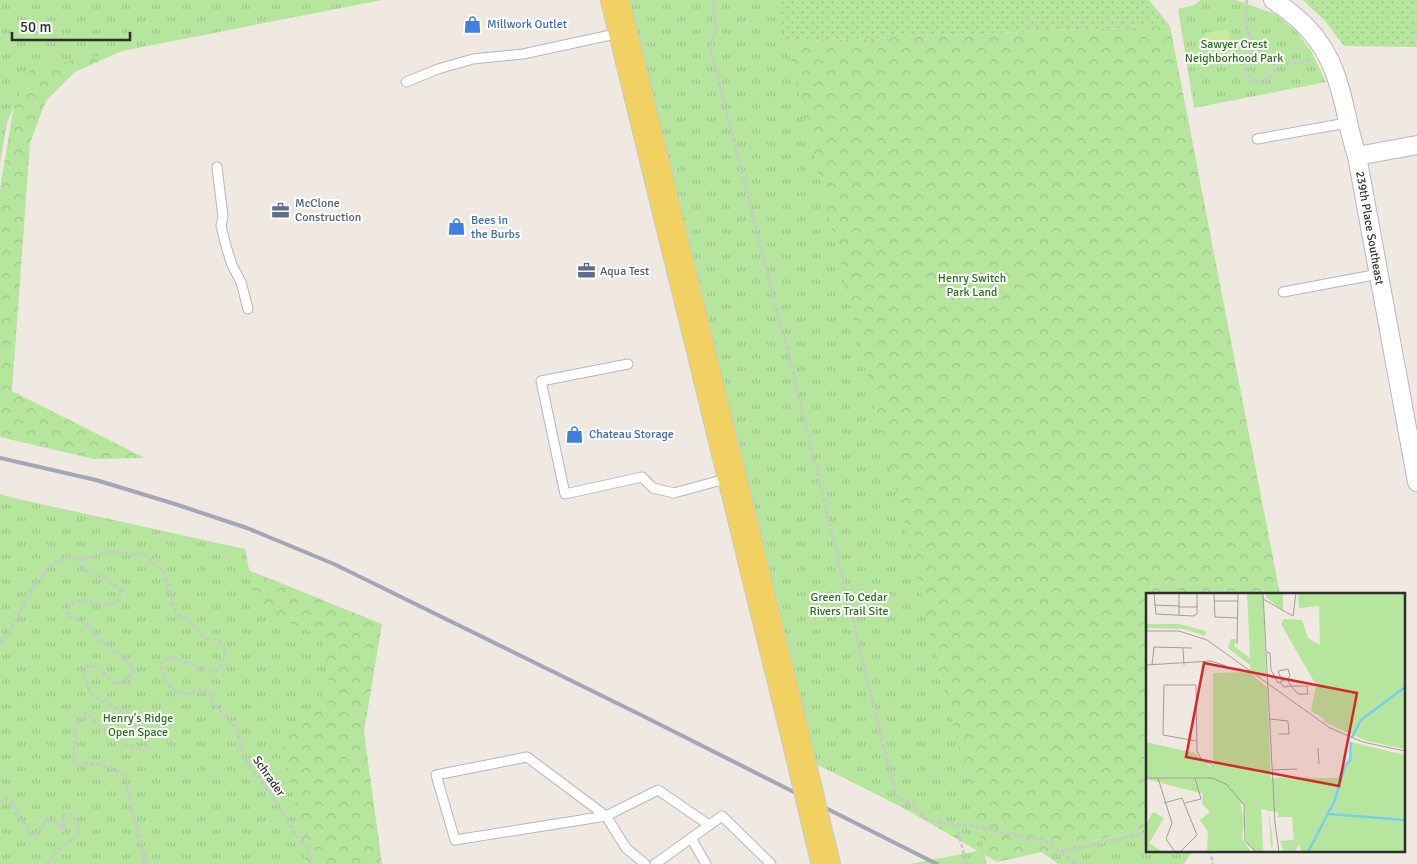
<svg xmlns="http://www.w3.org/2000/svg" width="1417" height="864" viewBox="0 0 1417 864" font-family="Signika,sans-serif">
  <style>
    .grass { fill: url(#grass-dots) }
    .forest { fill: url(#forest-crowns) }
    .park { fill: url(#park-tufts) }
    .pitch { fill: #c9ec9a }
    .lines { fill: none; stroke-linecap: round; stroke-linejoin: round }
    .lane-casing { stroke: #b4b7c1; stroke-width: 11 }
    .street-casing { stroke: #b4b7c1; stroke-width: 20 }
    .primary-casing { stroke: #c9c9c9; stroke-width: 30 }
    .path { stroke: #c9c9c9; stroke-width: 3; stroke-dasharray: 4 2.5; stroke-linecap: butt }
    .lane { stroke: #fff; stroke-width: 9 }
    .street { stroke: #fff; stroke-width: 18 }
    .primary { stroke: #f2d163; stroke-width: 28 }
    .rail { stroke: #a3a6b8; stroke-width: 4 }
    .primary-bridge-casing { stroke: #c9c9c9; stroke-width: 30; stroke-linecap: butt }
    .primary-bridge { stroke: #f2d163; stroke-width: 28 }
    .labels { text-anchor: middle; stroke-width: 4; stroke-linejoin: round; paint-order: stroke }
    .shop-label { font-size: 12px; fill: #366cbe; stroke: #fff; text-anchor: start }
    .park-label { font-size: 12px; fill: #2c6e1b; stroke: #fff }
    .service-label { font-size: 12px; fill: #4e5e75; stroke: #fff; text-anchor: start }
    .street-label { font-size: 12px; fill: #2e2e2e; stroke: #fff }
    .inset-river { fill: none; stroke: #75cff0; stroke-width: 2.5 }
    .inset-road { fill: none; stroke: #a29e99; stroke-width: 1 }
    .view { fill: #d62828; fill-opacity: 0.15; stroke: #d62828; stroke-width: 2.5 }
    .inset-edge { fill: none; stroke: #2e2e2e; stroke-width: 2.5 }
  </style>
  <defs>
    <pattern id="grass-dots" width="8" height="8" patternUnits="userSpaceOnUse" patternTransform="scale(1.25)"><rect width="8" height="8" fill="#b6e59e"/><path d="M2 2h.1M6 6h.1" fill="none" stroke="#9dc588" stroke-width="1.8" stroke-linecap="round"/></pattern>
    <pattern id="forest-crowns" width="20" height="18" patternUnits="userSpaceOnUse" patternTransform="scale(1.25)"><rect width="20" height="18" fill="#b6e59e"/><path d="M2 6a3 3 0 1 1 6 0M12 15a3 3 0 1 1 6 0" fill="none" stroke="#9dc588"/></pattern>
    <pattern id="park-tufts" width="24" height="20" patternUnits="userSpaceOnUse" patternTransform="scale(1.25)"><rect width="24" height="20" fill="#b6e59e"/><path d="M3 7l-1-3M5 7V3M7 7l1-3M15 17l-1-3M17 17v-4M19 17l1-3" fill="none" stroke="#9dc588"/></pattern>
  </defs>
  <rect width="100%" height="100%" fill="#efe9e1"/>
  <g class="grass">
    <polygon points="652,0 1149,0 1170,26 662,47"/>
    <polygon points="1303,0 1417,0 1417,47 1344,46 1325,21"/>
  </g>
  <g class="forest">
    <polygon points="28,21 224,26 122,51 75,72 46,101 30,143 12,391 145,458 94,459 0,437 0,189"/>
    <polygon points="1170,26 1280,594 1147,594 1147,829 997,862 843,773 662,47"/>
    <polygon points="0,494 221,559 382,624 364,732 382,864 0,864"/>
  </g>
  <g class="park">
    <polygon points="0,0 382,0 30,69 7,123 0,164"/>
    <polygon points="627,0 776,0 983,848 814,763"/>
    <polygon points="1201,0 1236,0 1275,14 1297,32 1311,51 1326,82 1194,108 1178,9 1194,5"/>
    <polygon points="0,495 245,549 257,610 321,636 330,686 283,744 307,864 0,864"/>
    <polygon points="1147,829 1147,850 1195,850 1192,852 1184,864 1058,864 1042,852"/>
    <polygon points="983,850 987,864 910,864"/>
  </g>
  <polygon class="pitch" points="1228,29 1234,61 1211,65 1205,33"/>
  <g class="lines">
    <defs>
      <g id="lane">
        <polyline points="406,82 438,69 473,59 523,54 620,33"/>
        <polyline points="1257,139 1347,123"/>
        <polyline points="217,167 223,217 221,226 226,246 232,265 241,282 248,309"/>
        <polyline points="1283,292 1379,274"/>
        <polyline points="628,364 541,381 565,494 642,477 653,488 674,493 729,478"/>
        <polyline points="691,838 706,864"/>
        <polyline points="645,864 626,848 606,816 527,757 436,775 455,840 606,816 658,790 709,825"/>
        <polyline points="655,864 722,816 771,864"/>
      </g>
      <g id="street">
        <path d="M1273,0c35,23 56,47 67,89 7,23 9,44 17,67l60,326"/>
        <polyline points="1357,156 1417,145"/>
      </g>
      <g id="primary">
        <polyline points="615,0 795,735"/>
        <polyline points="820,840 826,864"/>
      </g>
    </defs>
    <use href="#lane" class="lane-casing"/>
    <use href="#street" class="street-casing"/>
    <use href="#primary" class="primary-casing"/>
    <g class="path">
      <polyline points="712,0 715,9 714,17 716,32 710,47 796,385 896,797 912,804 926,819 957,825 976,826 1022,837 1039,838 1049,843 1076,864"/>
      <path d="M1247,0c-10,41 24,76 65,59"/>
      <polyline points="1231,45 1251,39"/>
      <path d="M1261,52l-10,2c-8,9 -8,18 1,26 11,3 19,0 23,-11l-2,-9"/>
      <path d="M80,560l32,-9 33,4 19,17 12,42 13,6 15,18c22,2 27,12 15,31l-10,3 -34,-14h-7l-7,5c2,25 18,37 41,27l8,4 3,9 23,24 7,26 9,17 28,37 13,24 15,17 4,16"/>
      <path d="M0,643l8,-9 26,-49 18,-21 13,-7 15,3 6,11 19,7 17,13 -6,12c-5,0 -12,2 -17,1 -12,-2 -20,-8 -30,2l-2,9 18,7 13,16 31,24 4,8 -7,13h-12l-16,-16 -9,-1 -6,9 9,20 39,21 16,24 1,7 -4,4c-17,-6 -27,-10 -42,-22 -6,-5 -9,-12 -17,-16 -14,10 -10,33 -11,49l6,3c14,-5 31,3 44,9l18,77 8,13"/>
      <path d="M0,803l5,-5 9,6 3,13 6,4 7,13 4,2c3,-7 9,-9 12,-16l10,1 8,10 -2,-16 8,-1 7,8 2,10 -4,5 -14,10 -14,17"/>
      <polyline points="957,825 966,864"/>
      <polyline points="1210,850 1213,864"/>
      <polyline points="1060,852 1147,833"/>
      <polyline points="143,855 144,864"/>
      <polyline points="0,864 1,864"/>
    </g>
    <use href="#lane" class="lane"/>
    <use href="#street" class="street"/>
    <use href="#primary" class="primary"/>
    <polyline class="rail" points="0,458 96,480 175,504 247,528 334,564 641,715 937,864"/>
    <defs>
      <polyline id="primary-bridge" points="795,735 820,840"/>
    </defs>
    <use href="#primary-bridge" class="primary-bridge-casing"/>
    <use href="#primary-bridge" class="primary-bridge"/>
  </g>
  <defs>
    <symbol id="shop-bare" viewBox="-9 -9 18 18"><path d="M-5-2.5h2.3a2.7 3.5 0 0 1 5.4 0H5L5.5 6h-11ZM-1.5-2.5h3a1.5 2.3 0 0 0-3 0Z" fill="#3f7fe0" stroke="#fff" stroke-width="2.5" paint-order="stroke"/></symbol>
    <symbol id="office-bare" viewBox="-9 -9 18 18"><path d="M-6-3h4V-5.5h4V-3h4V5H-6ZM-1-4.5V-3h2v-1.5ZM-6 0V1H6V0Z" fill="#5c6f8a" stroke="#fff" stroke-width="2.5" paint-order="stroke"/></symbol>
  </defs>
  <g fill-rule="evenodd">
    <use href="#shop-bare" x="460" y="12" width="25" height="25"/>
    <use href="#office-bare" x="268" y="198" width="25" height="25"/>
    <use href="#shop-bare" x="444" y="214" width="25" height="25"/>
    <use href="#office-bare" x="574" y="258" width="25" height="25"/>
    <use href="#shop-bare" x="562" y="422" width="25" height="25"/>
  </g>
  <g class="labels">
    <g class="shop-label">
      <text x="487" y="28">Millwork Outlet</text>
      <text x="471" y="224">Bees in<tspan x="471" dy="14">the Burbs</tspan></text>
      <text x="589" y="438">Chateau Storage</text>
    </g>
    <g class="park-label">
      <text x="1234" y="48">Sawyer Crest<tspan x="1234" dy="14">Neighborhood Park</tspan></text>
      <text x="972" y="282">Henry Switch<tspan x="972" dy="14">Park Land</tspan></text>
      <text x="849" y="601">Green To Cedar<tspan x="849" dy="14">Rivers Trail Site</tspan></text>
      <text x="138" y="722">Henry's Ridge<tspan x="138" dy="14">Open Space</tspan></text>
    </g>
    <g class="service-label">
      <text x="295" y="207">McClone<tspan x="295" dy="14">Construction</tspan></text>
      <text x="600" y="275">Aqua Test</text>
    </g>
    <g class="street-label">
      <text transform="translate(1370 228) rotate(80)" y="4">239th Place Southeast</text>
      <text transform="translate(269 776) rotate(55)" y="4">Schrader</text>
    </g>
  </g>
  <g transform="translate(1146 593)">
    <rect width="259" height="259" fill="#efe9e1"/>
    <path d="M0,149l49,11 16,14 4,-4 -2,-4 55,8 1,11 41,-1 3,3 -24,34 -19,-3 -124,-32z" fill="#b6e59e"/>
    <path d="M120,0h17v18l-17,-14zM152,0h107l-54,141 -40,-23 5,-26 -35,-61 3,-5 18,1 6,18 12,7 -1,-39 -20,2zM103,79l15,13 4,82 -55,-8v-86zM132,217l41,9 -25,33h-10l-4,-11 14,-1 -2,-23h-14zM7,219l11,6 -15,25 13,9h-16v-28z" fill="#b6e59e"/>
    <path d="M101,0h16l3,81h-15l16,13 4,91 -2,32 4,35 -2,3 -4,-70h-7l3,74h-7l-10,-9 -1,-36 -15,-20 -21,-9h47l-6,-113 -22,-17 3,-9h6l-3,7 16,12zM178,0h81v156l-38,-8 -43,-19v-7l-7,-4 1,-6 6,-5zM0,31h33l27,7 -1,5 -20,-7 -39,-1zM204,149l55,13v97h-104l-7,-37h-15l-2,-37h60l12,-19zM50,188l28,4 16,17 4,18 -2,18 9,14h-52l8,-2 1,-18 -8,-12 10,-8 -8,-8 1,-11zM6,231l6,4 -9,15 14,9h-17v-17z" fill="#b6e59e"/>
    <path class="inset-river" d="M206,144l9,-17 44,-33M183,221l76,6M162,259l27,-52 10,-34 5,-6 1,-18"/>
    <path class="inset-road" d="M8,0l2,21 37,2 4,-2v-21M68,0l1,24 23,1M117,0l12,230 4,29M117,6l30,17 3,-23M68,8h24M8,12l25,1M33,14h18M33,22v-22M0,38h33l28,9 123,88 33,14 42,9M91,51l1,-51M37,55l1,17M121,59l3,1 1,17 7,13 4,-2 5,-2 4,7h16l1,8h-10l-7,-8 -7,1 -4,-5M0,72l65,-4 15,5M6,72l2,-18 38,1M136,88l-4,-10 10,-2 2,7 -3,3M124,126l18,2 1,13h-10M50,148l-33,-6 1,-50h32l1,66 5,9 12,6M172,155l1,16M126,177l25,-1M0,185h66l14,6 18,21 1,36 11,11M12,185l14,45 -6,16 9,13M18,210l18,-5 15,37 -17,17M39,210l16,-4 -6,-21"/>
    <path class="view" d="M58,70l153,30 -18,93 -153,-29z"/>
    <rect width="259" height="259" class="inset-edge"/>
  </g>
  <path d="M12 32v8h118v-8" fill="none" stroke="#2e2e2e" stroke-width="2.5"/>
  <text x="20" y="32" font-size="15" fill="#2e2e2e" stroke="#ffffff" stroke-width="4" paint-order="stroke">50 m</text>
</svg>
